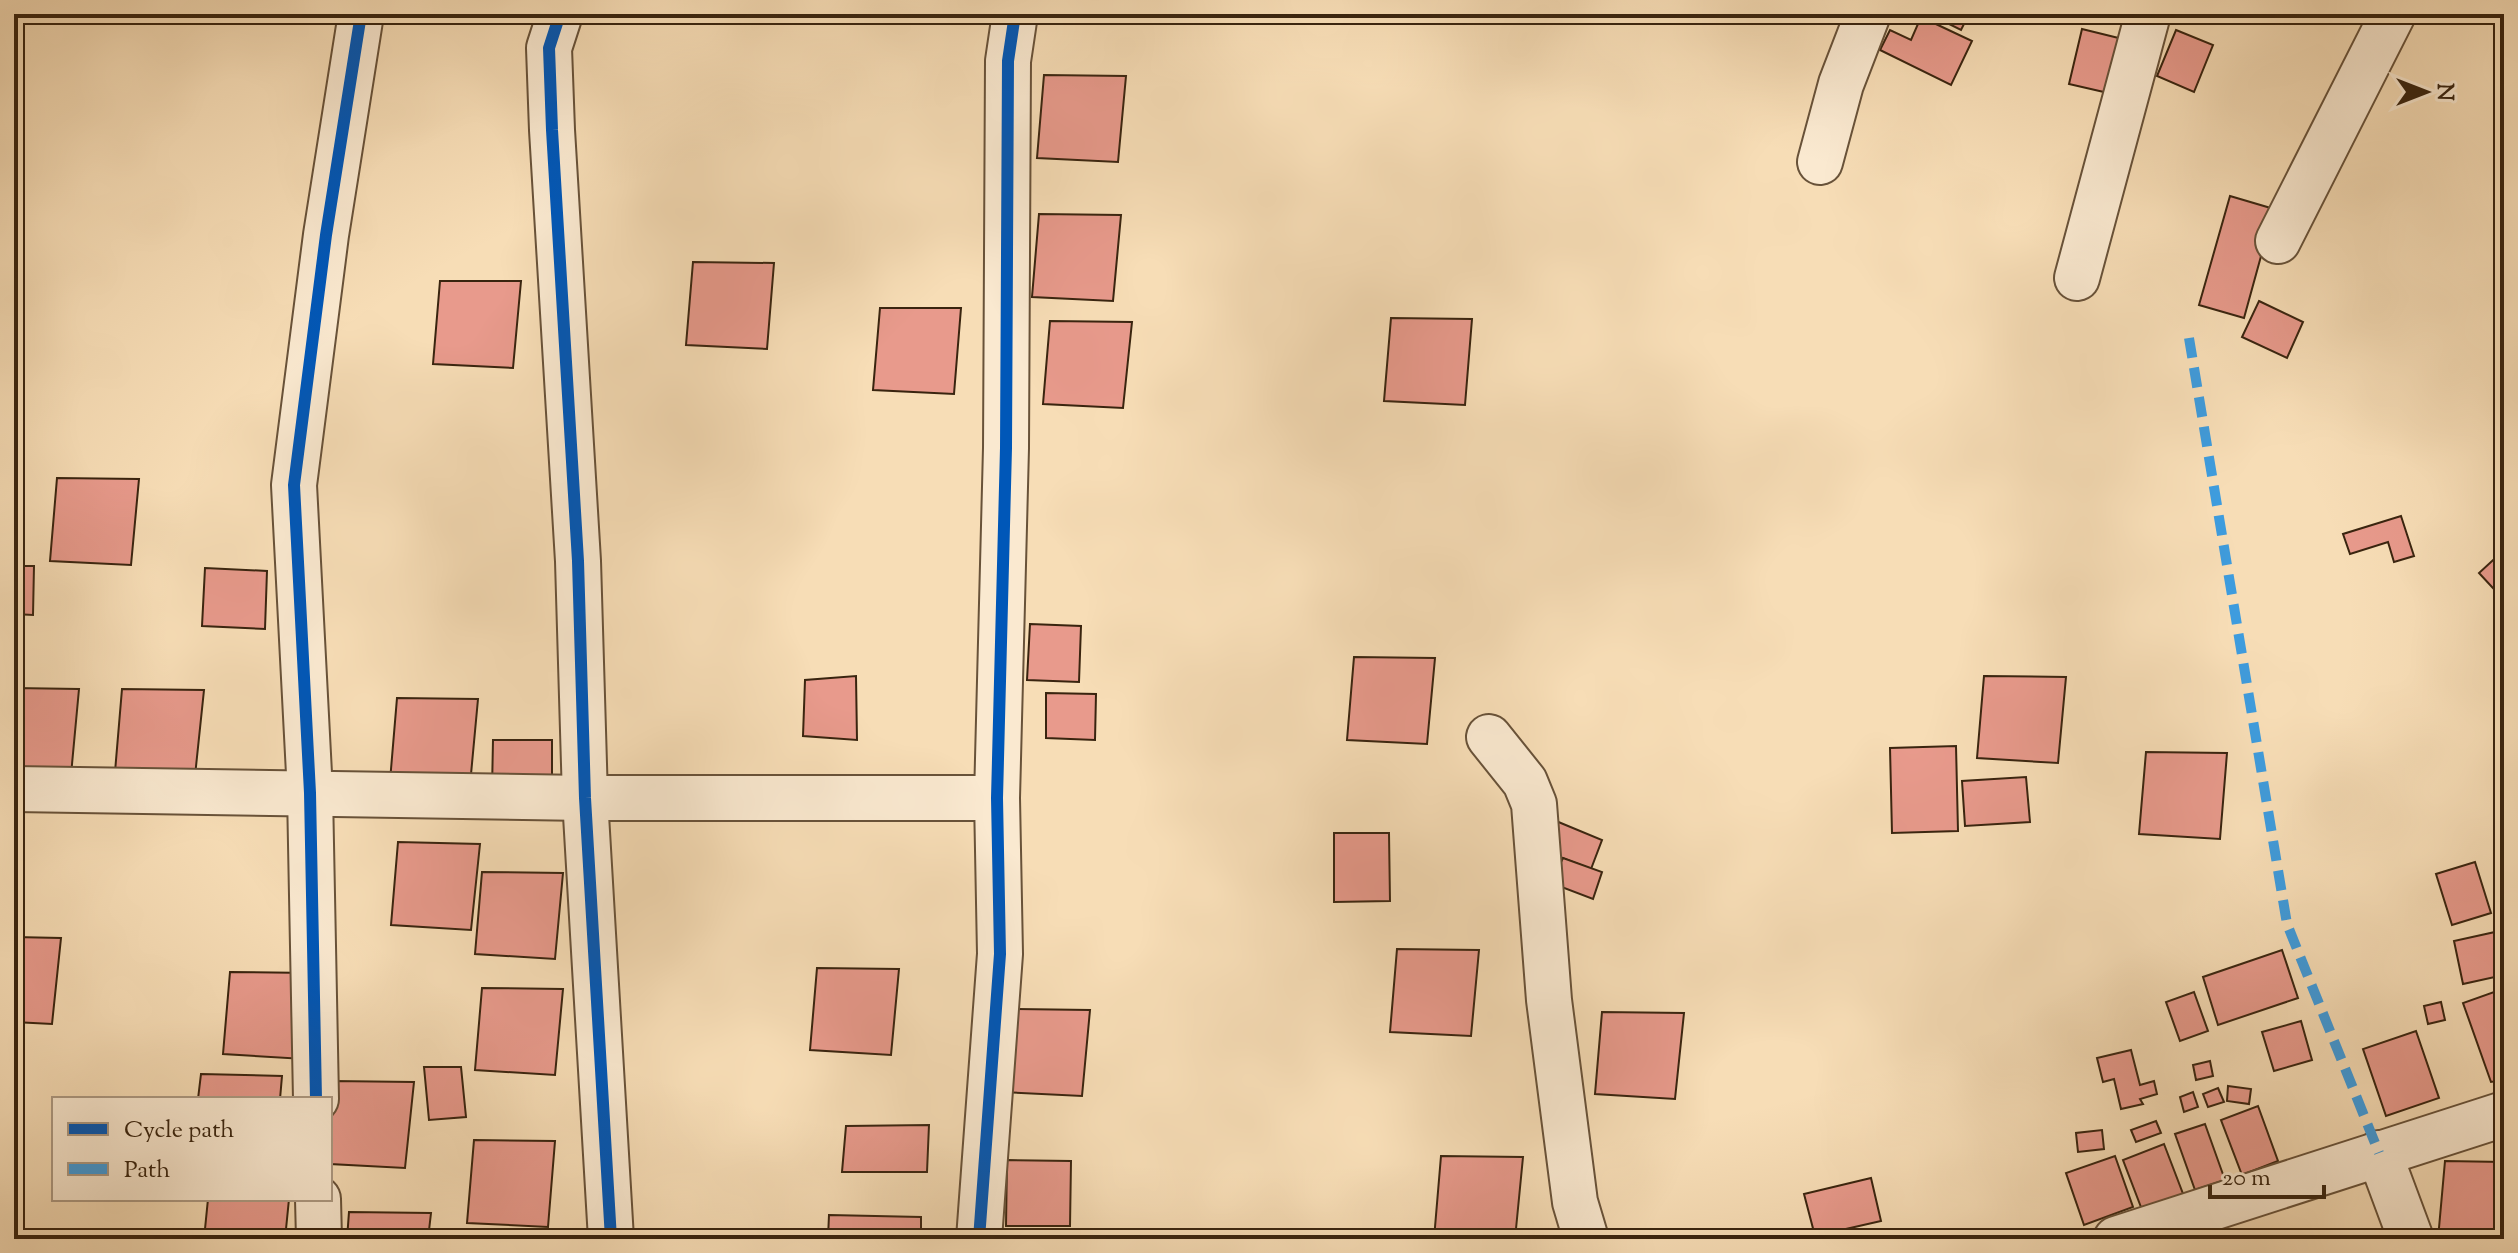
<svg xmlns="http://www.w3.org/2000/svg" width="2518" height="1253" viewBox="0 0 2518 1253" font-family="'Sorts Mill Goudy',serif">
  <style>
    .building { fill: #e89a8c; stroke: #39240f; stroke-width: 2 }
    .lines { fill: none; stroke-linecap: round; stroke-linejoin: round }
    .minor-casing { stroke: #685239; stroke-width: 48 }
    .minor { stroke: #fae9d0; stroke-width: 44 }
    .quiet { stroke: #3e9cde; stroke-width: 10; stroke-dasharray: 20 10; stroke-linecap: butt }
    .cycleway-casing { stroke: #fae9d0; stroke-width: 17 }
    .cycleway { stroke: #0057b8; stroke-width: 12 }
  </style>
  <rect width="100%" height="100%" fill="#f7ddb6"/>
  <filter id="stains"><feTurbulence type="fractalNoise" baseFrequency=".0025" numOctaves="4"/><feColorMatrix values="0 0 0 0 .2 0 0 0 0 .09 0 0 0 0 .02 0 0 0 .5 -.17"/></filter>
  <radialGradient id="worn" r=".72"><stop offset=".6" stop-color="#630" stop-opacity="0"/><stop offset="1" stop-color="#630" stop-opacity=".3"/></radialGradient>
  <g class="building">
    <polygon points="1929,14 1969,14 1961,30"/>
    <polygon points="1921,17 1972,41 1951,85 1880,50 1890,30 1911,40"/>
    <polygon points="2082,29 2143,44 2130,98 2069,84"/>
    <polygon points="2176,30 2213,45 2194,92 2157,76"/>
    <polygon points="1044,75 1126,76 1118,162 1037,158"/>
    <polygon points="2230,196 2274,209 2244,318 2199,305"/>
    <polygon points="1039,214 1121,215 1113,301 1032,297"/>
    <polygon points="693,262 774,263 767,349 686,345"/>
    <polygon points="440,281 521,281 513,368 433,364"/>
    <polygon points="2259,301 2303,322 2287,358 2242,337"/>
    <polygon points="880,308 961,308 954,394 873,390"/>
    <polygon points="1391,318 1472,319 1465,405 1384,401"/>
    <polygon points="1050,321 1132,322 1123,408 1043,404"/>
    <polygon points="57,478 139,479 131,565 50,561"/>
    <polygon points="2401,516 2414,556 2394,562 2388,542 2350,554 2343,534"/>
    <polygon points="2504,550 2504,600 2479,573"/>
    <polygon points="14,566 34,566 33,615 14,614"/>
    <polygon points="205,568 267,571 265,629 202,626"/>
    <polygon points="1030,624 1081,626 1079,682 1027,680"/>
    <polygon points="1354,657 1435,658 1427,744 1347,740"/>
    <polygon points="856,676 857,740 803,736 805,680"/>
    <polygon points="1984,676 2066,677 2058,763 1977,758"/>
    <polygon points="14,688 79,689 71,775 14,772"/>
    <polygon points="122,689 204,690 195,776 115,772"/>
    <polygon points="1046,693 1096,694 1095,740 1046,738"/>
    <polygon points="397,698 478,699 470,785 390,781"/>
    <polygon points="493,740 552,740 552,791 492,790"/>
    <polygon points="1956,746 1958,831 1892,833 1890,748"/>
    <polygon points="2146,752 2227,753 2220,839 2139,834"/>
    <polygon points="2026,777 2030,822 1965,826 1962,781"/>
    <polygon points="1556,821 1602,840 1591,869 1544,851"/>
    <polygon points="1334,833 1389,833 1390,901 1334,902"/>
    <polygon points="398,842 480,844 471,930 391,925"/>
    <polygon points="1563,858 1602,872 1593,899 1551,883"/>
    <polygon points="2475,862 2491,913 2452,925 2436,874"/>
    <polygon points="482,872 563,873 555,959 475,954"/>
    <polygon points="2495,932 2499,948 2504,947 2504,975 2463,984 2454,941"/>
    <polygon points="14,937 61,938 52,1024 14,1022"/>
    <polygon points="1397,949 1479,950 1471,1036 1390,1032"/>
    <polygon points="2282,950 2298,998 2218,1025 2203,977"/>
    <polygon points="817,968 899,969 891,1055 810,1050"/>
    <polygon points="230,972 311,973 304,1059 223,1054"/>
    <polygon points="482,988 563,989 555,1075 475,1070"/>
    <polygon points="2194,992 2208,1031 2180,1041 2166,1002"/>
    <polygon points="2494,992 2504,1043 2504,1080 2491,1082 2463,1003"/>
    <polygon points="2441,1002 2445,1020 2428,1024 2424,1006"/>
    <polygon points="1009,1009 1090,1010 1082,1096 1002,1092"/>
    <polygon points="1602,1012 1684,1013 1675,1099 1595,1094"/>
    <polygon points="2301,1021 2312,1060 2274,1071 2262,1032"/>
    <polygon points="2416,1031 2439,1098 2386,1116 2363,1049"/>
    <polygon points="2131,1050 2140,1085 2154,1081 2157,1094 2140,1099 2143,1104 2121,1109 2114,1079 2103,1082 2097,1058"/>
    <polygon points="2210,1061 2213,1076 2196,1080 2193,1065"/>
    <polygon points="424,1067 461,1067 466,1117 429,1120"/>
    <polygon points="201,1074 282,1076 280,1099 198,1099"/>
    <polygon points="332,1081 414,1082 405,1168 330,1164"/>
    <polygon points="2228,1086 2251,1089 2249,1104 2227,1101"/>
    <polygon points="2218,1088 2224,1102 2208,1107 2203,1094"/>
    <polygon points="2193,1092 2198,1107 2184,1112 2180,1097"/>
    <polygon points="2258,1106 2278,1161 2242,1175 2221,1120"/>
    <polygon points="2156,1121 2161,1133 2136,1142 2131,1130"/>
    <polygon points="2205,1124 2225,1180 2195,1190 2175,1134"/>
    <polygon points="929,1125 927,1172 842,1172 846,1126"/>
    <polygon points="2102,1130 2104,1149 2078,1152 2076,1133"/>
    <polygon points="474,1140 555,1141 548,1227 467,1223"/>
    <polygon points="2164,1144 2185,1199 2144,1215 2123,1160"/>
    <polygon points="1441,1156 1523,1157 1515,1239 1434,1239"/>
    <polygon points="2115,1156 2133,1207 2084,1225 2066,1173"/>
    <polygon points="1007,1160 1071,1161 1070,1226 1006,1226"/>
    <polygon points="2445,1161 2504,1162 2504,1239 2438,1239"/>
    <polygon points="1871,1178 1881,1221 1815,1236 1804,1194"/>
    <polygon points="208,1199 289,1199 285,1239 204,1239"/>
    <polygon points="349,1212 431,1213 428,1239 347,1239"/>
    <polygon points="829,1215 921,1217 921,1239 828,1238"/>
  </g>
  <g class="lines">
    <defs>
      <g id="minor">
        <polyline points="560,14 549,48 552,130 578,561 585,798 611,1239"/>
        <polyline points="1820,162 1841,84 1868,14"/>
        <polyline points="2278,241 2393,14"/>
        <polyline points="2077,278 2148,14"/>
        <polyline points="1489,737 1525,782 1534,804 1549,1000 1575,1202 1586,1239"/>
        <polyline points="14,789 585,798 997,798"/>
        <polyline points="316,1099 310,793 294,485 326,235 361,14"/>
        <polyline points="2379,1153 2411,1239"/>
        <polyline points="318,1199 319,1239"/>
        <polyline points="979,1239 1000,954 997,798 1006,448 1008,61 1015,14"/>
        <polyline points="2116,1239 2504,1114"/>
      </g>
    </defs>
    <use href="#minor" class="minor-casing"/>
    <use href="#minor" class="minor"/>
    <polyline class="quiet" points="2189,338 2287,924 2379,1153"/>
    <defs>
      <g id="cycleway">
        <polyline points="560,14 549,48 552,130 578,561 585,798 611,1239"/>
        <polyline points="316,1099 310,793 294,485 326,235 361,14"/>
        <polyline points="979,1239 1000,954 997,798 1006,448 1008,61 1015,14"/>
      </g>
    </defs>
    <use href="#cycleway" class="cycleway-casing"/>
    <use href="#cycleway" class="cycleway"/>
  </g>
  <rect width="2518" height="1253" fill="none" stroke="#f7ddb6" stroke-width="48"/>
  <rect x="16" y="16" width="2486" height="1221" fill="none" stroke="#39240f" stroke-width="4"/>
  <rect x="24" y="24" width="2470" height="1205" fill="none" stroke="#39240f" stroke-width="2"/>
  <rect x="52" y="1097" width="280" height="104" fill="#fae9d0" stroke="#ad9a83" stroke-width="2"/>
  <rect x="68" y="1123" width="40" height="12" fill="#0057b8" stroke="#ad9a83" stroke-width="2"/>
  <text x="124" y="1137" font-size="24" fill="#39240f">Cycle path</text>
  <rect x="68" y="1163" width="40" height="12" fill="#3e9cde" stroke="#ad9a83" stroke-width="2"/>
  <text x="124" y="1177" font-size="24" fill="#39240f">Path</text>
  <g transform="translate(2426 92) rotate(90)" stroke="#fae9d0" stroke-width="6" paint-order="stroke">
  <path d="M0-6L14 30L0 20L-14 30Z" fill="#39240f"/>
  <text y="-12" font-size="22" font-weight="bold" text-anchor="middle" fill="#39240f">N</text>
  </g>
  <path d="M2210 1185v12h114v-12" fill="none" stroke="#39240f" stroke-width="4"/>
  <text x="2222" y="1185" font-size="24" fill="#39240f" stroke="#fae9d0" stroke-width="6" paint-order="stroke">20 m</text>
  <rect width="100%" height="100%" filter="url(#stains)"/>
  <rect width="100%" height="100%" fill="url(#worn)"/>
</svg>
